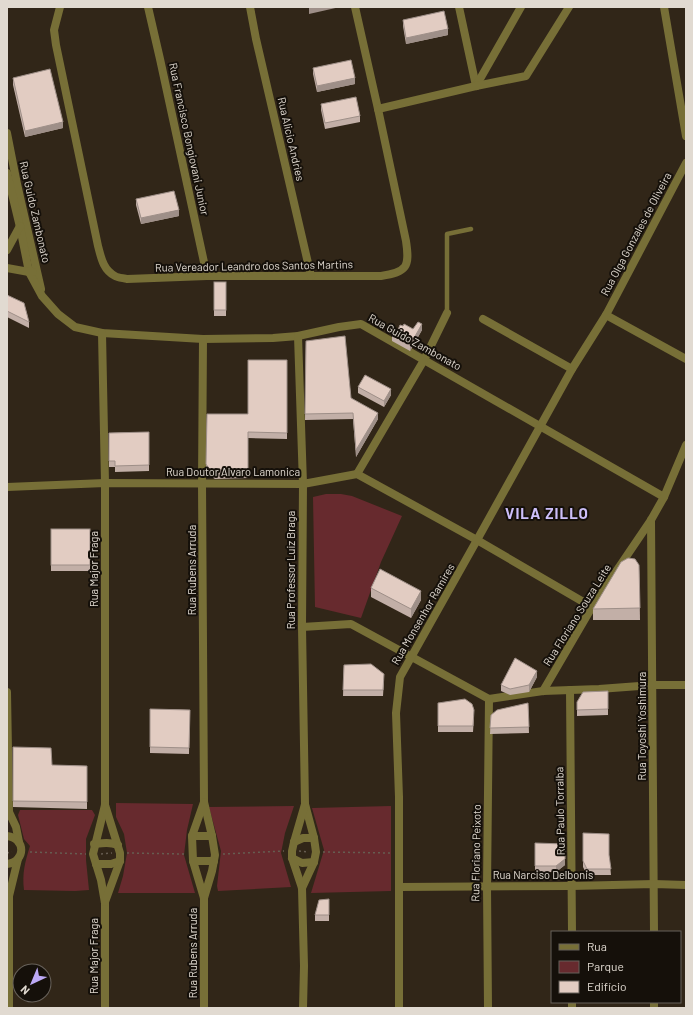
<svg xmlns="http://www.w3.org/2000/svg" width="693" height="1015" viewBox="0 0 693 1015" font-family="Barlow,sans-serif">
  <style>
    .green { fill: #672a2e }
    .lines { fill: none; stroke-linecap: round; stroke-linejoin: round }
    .path { stroke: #675d51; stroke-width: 1.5; stroke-dasharray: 2 3; stroke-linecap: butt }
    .service { stroke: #776f37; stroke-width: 4.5 }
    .minor { stroke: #776f37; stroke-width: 8 }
    .wall { fill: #c2afa7 }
    .shaded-wall { fill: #9e8f88 }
    .building { fill: #e2ccc2; stroke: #9e8f88 }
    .labels { text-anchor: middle; stroke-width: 4; stroke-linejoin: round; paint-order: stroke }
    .street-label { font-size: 11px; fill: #e1dad1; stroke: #15100a }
    .district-label { font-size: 15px; font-weight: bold; letter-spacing: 1px; fill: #cdbff9; stroke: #15100a }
  </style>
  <rect width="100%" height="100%" fill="#312618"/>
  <g class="green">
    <polygon points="326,494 341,494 352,496 402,516 381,562 361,618 315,607 313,497"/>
    <polygon points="116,803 193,804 187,830 184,855 195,893 118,893 123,876 127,853 124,834 116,817"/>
    <polygon points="294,806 285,833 281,853 291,887 218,891 217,886 221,851 209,807"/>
    <polygon points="391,806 391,891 311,893 324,850 312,808"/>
    <path d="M20,810h72l3,5 -9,24v21l3,30 -14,1 -51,-1c-2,-17 1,-28 6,-44l-6,-7 -6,-24z"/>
  </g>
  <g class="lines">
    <g class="path">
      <polyline points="299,851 308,852"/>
      <polyline points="30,852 86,854"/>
      <polyline points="323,852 391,853"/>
      <polyline points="7,853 12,852"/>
      <polyline points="127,853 184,854"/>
      <polyline points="101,854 112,853"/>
      <polyline points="223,854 284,851"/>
    </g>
    <polyline class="service" points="447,313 447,234 471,229"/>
    <g class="minor">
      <path d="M60,7l-6,23 2,15 42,201c3,11 5,24 17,30 3,2 9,2 12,3l80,-3h174c26,-4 29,-9 25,-35l-28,-132 -23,-102"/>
      <polyline points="148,7 160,59 207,276"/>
      <polyline points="250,7 256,39 311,276"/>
      <polyline points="459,7 476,86"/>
      <polyline points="664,7 686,136"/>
      <polyline points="476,86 521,7"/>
      <polyline points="378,109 476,86 526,76 569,7"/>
      <polyline points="7,133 17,184 41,289"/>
      <polyline points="7,173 20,227 29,272 42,296 58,314 75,327 102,333 203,339 273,338 298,336 339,327 361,324 664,497"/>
      <polyline points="7,250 20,226"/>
      <polyline points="7,268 29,272 33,272"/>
      <polyline points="606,315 686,359"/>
      <polyline points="483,319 572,369"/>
      <polyline points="102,333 105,483 105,805 93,854 101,880 105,903 105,1008"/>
      <polyline points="298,336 303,484 302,627 305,804 314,838 316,852 314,862 302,888"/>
      <polyline points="203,339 202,483 204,802 212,836 215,855 212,871 204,898"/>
      <polyline points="357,474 424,360 447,313"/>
      <polyline points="7,487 105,483 303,484 357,474 477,540 592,607"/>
      <polyline points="651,520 654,932"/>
      <polyline points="302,627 351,624 489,699"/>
      <polyline points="570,690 572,932"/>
      <polyline points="543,691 592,607 651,520 664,497 686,445"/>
      <polyline points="7,692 9,812 7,816"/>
      <polyline points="489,699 543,691 599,689 653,685 686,685"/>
      <polyline points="105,805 120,853 120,861 105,902"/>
      <polyline points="9,812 16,827 19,842"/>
      <path d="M7,836c19,2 19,26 0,28"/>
      <polyline points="192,836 212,836"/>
      <polyline points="294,842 303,838 314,838"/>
      <path d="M94,844c9,-1 15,-2 24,1"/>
      <polyline points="292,858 302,863 314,862"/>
      <polyline points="193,861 214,861"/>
      <polyline points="96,864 111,864 120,861"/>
      <polyline points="400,887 572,886 654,884 686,885"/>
      <polyline points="7,890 9,896 18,859"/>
      <polyline points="9,896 9,1008"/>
      <polyline points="572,1002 572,1008"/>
      <polyline points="204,1008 204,898 193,861 192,836 204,802"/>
      <polyline points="303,1008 304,966 302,888 292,858 292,851 294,842 305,804"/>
      <polyline points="399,1008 399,797 396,713 400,677 477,540 572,369 606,315 686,163"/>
      <polyline points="488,1008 487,886 489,699"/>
      <polyline points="654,1008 654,1002"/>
    </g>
  </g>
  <g class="wall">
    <polygon points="403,20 448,35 406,44 403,26"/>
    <polygon points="313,68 355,84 317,92 313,74"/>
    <polygon points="13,78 63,128 25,137 13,85"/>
    <polygon points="321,104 360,116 360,122 325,129 321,110"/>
    <polygon points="136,199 179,216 141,224 136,205"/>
    <rect x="214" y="282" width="12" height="34"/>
    <polygon points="7,295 29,322 29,328 7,317"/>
    <polygon points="403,326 413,329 422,330 410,351 392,341 392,335 398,330"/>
    <polygon points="306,341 351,398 378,419 356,457 353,419 305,420"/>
    <polygon points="287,360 287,439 248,438 248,478 215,479 210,476 206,470 207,414 248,414"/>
    <polygon points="358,387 391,395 384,407 358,393"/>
    <polygon points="149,432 149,471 115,472 115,467 109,467 109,433"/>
    <rect x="51" y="529" width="39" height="42"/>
    <polygon points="639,565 640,620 593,620 593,609"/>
    <polygon points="371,588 421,600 411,618 371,597"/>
    <polygon points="344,665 384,680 383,696 343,696"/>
    <polygon points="537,677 529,692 510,695 501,691 501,685"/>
    <polygon points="608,691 608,715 577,716 577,702"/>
    <polygon points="438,703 474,716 473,732 438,732"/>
    <polygon points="528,703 529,733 490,734 491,715"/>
    <polygon points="150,709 190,710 189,754 150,753"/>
    <polygon points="13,747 52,765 87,766 87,809 13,807"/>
    <polygon points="583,833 609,855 611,875 587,875 583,867"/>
    <polygon points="535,843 565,865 556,872 535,872"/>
    <rect x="315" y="915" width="14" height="6"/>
  </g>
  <g class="shaded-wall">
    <polygon points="312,7 340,7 309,14 309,8"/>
    <polygon points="448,29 448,35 406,44 406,38"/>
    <polygon points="355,78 355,84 317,92 317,86"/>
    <polygon points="63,122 63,128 25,137 25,131"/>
    <polygon points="179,210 179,216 141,224 141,218"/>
    <polygon points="422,324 422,330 410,351 410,345"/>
    <polygon points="391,389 391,395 384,407 384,401"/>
    <polygon points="378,413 378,419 356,457 356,450"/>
    <polygon points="421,591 421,600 411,618 411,609"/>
    <polygon points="537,671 537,677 529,692 529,685"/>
    <polygon points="565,859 565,865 556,872 556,866"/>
  </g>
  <g class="building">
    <polygon points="444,11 448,29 406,38 403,20"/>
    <polygon points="351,60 355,78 317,86 313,68"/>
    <polygon points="50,69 63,122 25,131 13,78"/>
    <polygon points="356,97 360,116 325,123 321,104"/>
    <polygon points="174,191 179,210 141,218 136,199"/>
    <rect x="214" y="282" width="12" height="28"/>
    <polygon points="7,295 24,303 29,322 7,311"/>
    <polygon points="418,322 422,324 410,345 392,335 396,329 398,330 400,325 403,326 404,324 413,329"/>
    <polygon points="345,336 351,398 378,413 356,450 353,413 305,414 306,341"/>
    <polygon points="248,360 287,360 287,433 248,432 248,472 215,472 210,470 206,464 207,414 248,414"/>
    <polygon points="365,375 391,389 384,401 358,387"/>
    <polygon points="149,432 149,465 115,466 115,461 109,461 109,433"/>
    <rect x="51" y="529" width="39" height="36"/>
    <polygon points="628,558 635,559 639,565 640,608 593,609 621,562"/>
    <polygon points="380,569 421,591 411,609 371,588"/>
    <polygon points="515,658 537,671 529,685 510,689 501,685"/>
    <polygon points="371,664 384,674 383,690 343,690 344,665"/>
    <polygon points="608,691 608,709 577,710 577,702 583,692"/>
    <polygon points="465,699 472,704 474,710 473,726 438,726 438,703"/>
    <polygon points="528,703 529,727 490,728 491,715 497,710"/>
    <polygon points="150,709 190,710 189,748 150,747"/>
    <polygon points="13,747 51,748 52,765 87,766 87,802 13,801"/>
    <polygon points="583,833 609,834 609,855 611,869 587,869 583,861"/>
    <polygon points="535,843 565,844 565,859 556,866 535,866"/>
    <polygon points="329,899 329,915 315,915 319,900"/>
  </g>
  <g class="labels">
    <g class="street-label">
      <text transform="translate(189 139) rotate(78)" y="4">Rua Francisco Bongiovani Junior</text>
      <text transform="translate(291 139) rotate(77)" y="4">Rua Alicio Andries</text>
      <text transform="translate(35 212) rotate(77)" y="4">Rua Guido Zambonato</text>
      <text transform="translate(636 234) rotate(-62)" y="4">Rua Olga Gonzales de Oliveira</text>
      <text transform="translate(254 266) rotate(-1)" y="4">Rua Vereador Leandro dos Santos Martins</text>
      <text transform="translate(415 342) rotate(29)" y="4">Rua Guido Zambonato</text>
      <text x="233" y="476">Rua Doutor Alvaro Lamonica</text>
      <text transform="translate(94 569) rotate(-90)" y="4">Rua Major Fraga</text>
      <text transform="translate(192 570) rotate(-90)" y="4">Rua Rubens Arruda</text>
      <text transform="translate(291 570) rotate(-90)" y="4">Rua Professor Luiz Braga</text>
      <text transform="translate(423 614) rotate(-60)" y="4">Rua Monsenhor Ramires</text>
      <text transform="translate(577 615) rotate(-58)" y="4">Rua Floriano Souza Leite</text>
      <text transform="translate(642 726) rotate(-90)" y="4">Rua Toyoshi Yoshimura</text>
      <text transform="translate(560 811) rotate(-91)" y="4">Rua Paulo Torralba</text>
      <text transform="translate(476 853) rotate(-89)" y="4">Rua Floriano Peixoto</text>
      <text x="543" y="879">Rua Narciso Delbonis</text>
      <text transform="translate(193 953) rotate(-90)" y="4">Rua Rubens Arruda</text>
      <text transform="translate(94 956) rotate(-90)" y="4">Rua Major Fraga</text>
    </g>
    <g class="district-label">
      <text x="547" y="519">VILA ZILLO</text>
    </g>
  </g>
  <rect width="693" height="1015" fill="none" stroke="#e1dad1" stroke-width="16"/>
  <rect x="551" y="931" width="130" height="72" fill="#15100a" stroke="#67615a"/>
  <rect x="559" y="944" width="20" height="6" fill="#776f37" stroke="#67615a"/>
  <text x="587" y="951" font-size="12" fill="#e1dad1">Rua</text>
  <rect x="559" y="961" width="20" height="12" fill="#672a2e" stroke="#67615a"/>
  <text x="587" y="971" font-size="12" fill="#e1dad1">Parque</text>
  <rect x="559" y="981" width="20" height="12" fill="#e2ccc2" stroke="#67615a"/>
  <text x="587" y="991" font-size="12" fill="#e1dad1">Edifício</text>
  <g transform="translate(32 983) rotate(224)"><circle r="19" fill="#15100a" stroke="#67615a"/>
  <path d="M0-3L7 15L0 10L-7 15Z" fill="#bca9f5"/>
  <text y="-6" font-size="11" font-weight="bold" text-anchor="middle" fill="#e1dad1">N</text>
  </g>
</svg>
